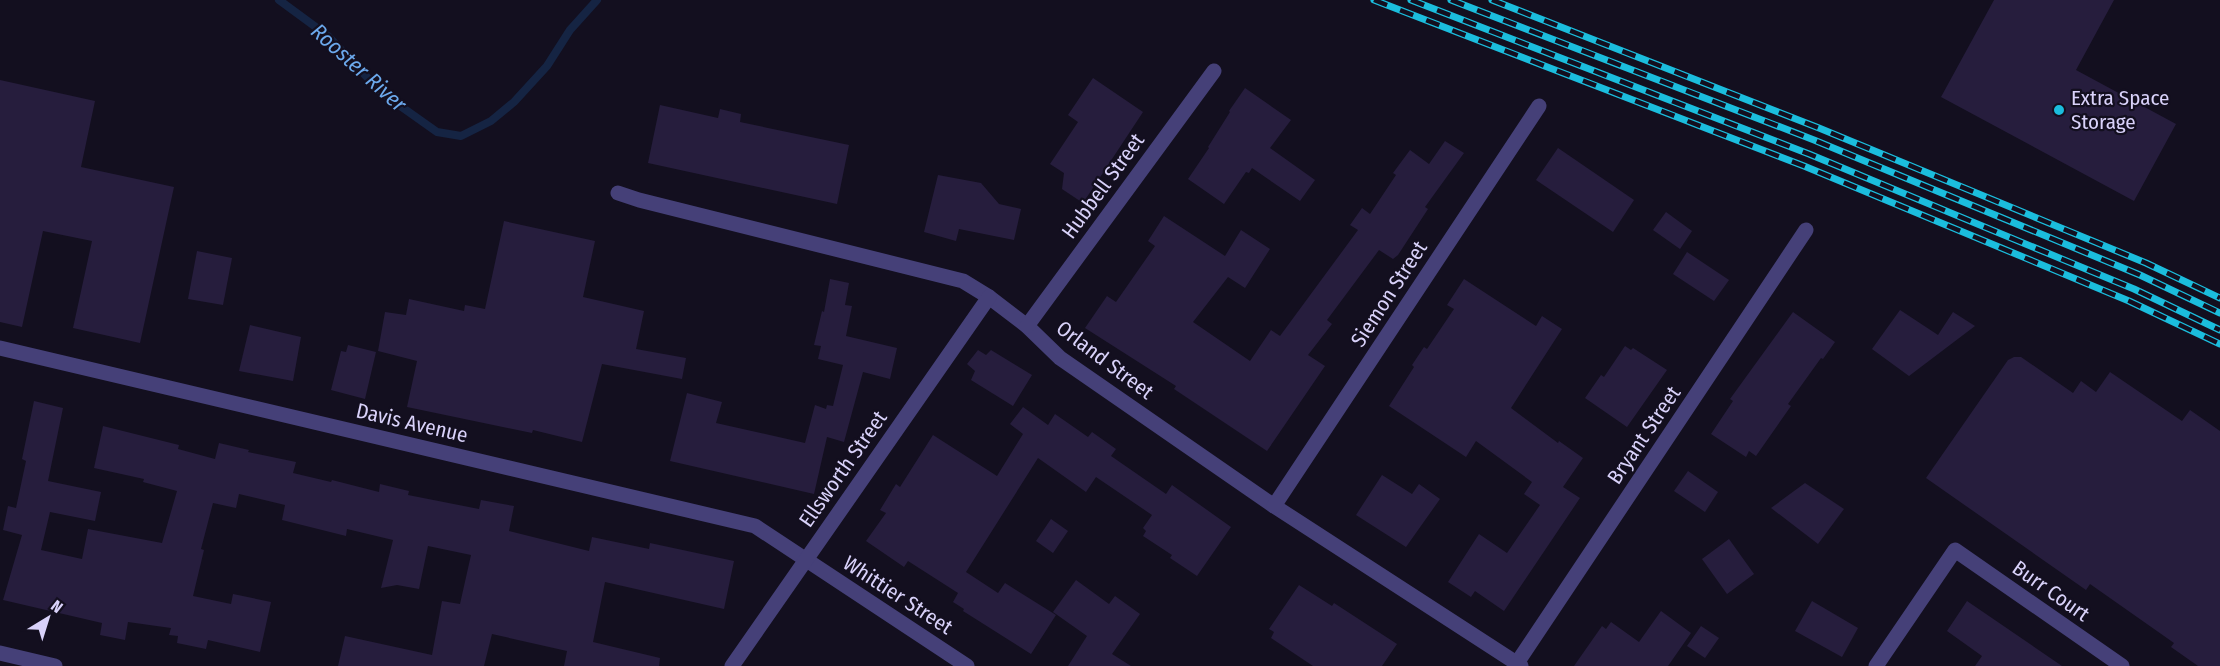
<svg xmlns="http://www.w3.org/2000/svg" width="2220" height="666" viewBox="0 0 2220 666" font-family="'Fira Sans Condensed',sans-serif">
  <style>
    .lines { fill: none; stroke-linecap: round; stroke-linejoin: round }
    .stream { stroke: #152443; stroke-width: 8 }
    .building { fill: #261d3d }
    .street { stroke: #454078; stroke-width: 15 }
    .rail-casing { stroke: #1bbddd; stroke-width: 7 }
    .rail { stroke: #130f1f; stroke-width: 4.5; stroke-dasharray: 14; stroke-linecap: butt }
    .poi-dot { fill: #1bbddd; stroke: #130f1f; stroke-width: 2 }
    .labels { text-anchor: middle; stroke-width: 4.5; stroke-linejoin: round; paint-order: stroke }
    .poi-label { font-size: 21px; fill: #d9d2fa; stroke: #130f1f; text-anchor: start }
    .street-label { font-size: 21px; fill: #d9d2fa; stroke: #130f1f }
    .water-label { font-size: 22px; font-style: italic; fill: #6ca9ed; stroke: #130f1f }
  </style>
  <rect width="100%" height="100%" fill="#130f1f"/>
  <g class="lines">
    <polyline class="stream" points="279,0 328,36 382,93 437,132 461,136 491,121 514,102 547,66 570,30 597,0"/>
  </g>
  <g class="building">
    <polygon points="1994,0 2114,0 2076,70 2176,124 2134,201 1941,97"/>
    <polygon points="1093,78 1143,112 1083,203 1062,189 1064,173 1050,164 1078,122 1068,115"/>
    <polygon points="0,80 95,101 81,167 174,187 140,343 73,328 92,241 43,231 22,327 0,322"/>
    <polygon points="1245,88 1291,120 1270,148 1315,180 1300,201 1252,168 1249,173 1246,172 1224,204 1188,179 1209,148 1208,147 1230,112 1229,111"/>
    <polygon points="660,105 718,118 720,109 741,114 740,122 849,145 837,204 648,163"/>
    <polygon points="1445,141 1464,153 1425,207 1428,209 1398,255 1393,259 1379,250 1327,320 1332,324 1308,355 1325,366 1267,451 1174,389 1176,386 1085,328 1107,296 1116,302 1155,246 1148,241 1164,216 1225,256 1241,230 1270,249 1245,288 1228,277 1193,322 1250,361 1271,330 1280,336 1358,230 1350,225 1362,208 1370,214 1396,175 1393,173 1410,150 1429,164"/>
    <polygon points="1558,148 1634,200 1613,232 1536,180"/>
    <polygon points="938,175 981,183 999,204 1021,209 1014,240 959,229 956,241 924,232"/>
    <polygon points="1666,212 1692,231 1680,249 1653,230"/>
    <polygon points="504,221 595,241 583,297 644,311 636,349 686,358 682,379 602,364 582,442 533,430 532,433 407,407 417,361 378,351 385,312 406,315 409,299 464,311 465,305 485,309"/>
    <polygon points="197,251 232,258 223,305 188,299"/>
    <polygon points="1687,252 1729,280 1714,301 1673,274"/>
    <polygon points="830,279 849,283 845,305 852,306 846,336 897,348 890,379 863,372 844,442 827,437 814,494 670,461 687,393 722,402 716,423 805,443 815,405 826,409 827,405 833,406 843,365 818,359 821,346 814,345 822,311 824,312"/>
    <polygon points="1464,279 1536,326 1542,316 1562,329 1511,408 1558,443 1559,441 1583,458 1563,487 1580,498 1504,611 1475,591 1471,597 1448,582 1479,534 1507,553 1540,505 1524,494 1532,482 1476,441 1466,457 1389,406 1414,367 1412,365 1424,347 1427,349 1454,309 1447,305"/>
    <polygon points="1900,310 1938,335 1953,312 1975,326 1909,376 1872,349"/>
    <polygon points="1793,312 1835,342 1823,359 1821,358 1788,404 1791,406 1756,456 1749,451 1746,457 1711,434 1733,401 1730,399"/>
    <polygon points="250,325 301,337 293,381 239,371"/>
    <polygon points="348,345 376,352 365,399 331,390 341,351 346,352"/>
    <polygon points="1625,346 1631,350 1633,348 1667,370 1627,427 1585,398 1601,375 1604,377"/>
    <polygon points="978,350 986,355 991,350 1032,375 1013,406 971,380 975,371 967,364"/>
    <polygon points="2014,357 2021,357 2073,393 2081,381 2096,392 2110,372 2182,421 2190,410 2220,431 2220,666 2198,666 2171,647 2174,643 2090,584 2086,590 1926,478 2008,360"/>
    <polygon points="34,401 63,408 48,481 101,492 95,521 50,512 41,550 82,559 88,529 162,543 177,491 143,482 144,479 94,468 103,426 179,445 178,449 215,459 219,443 249,450 248,452 296,462 293,473 331,482 332,480 379,492 380,484 409,491 408,495 479,509 481,500 514,506 509,531 589,551 592,537 649,549 650,543 734,561 724,609 605,582 593,642 660,658 659,666 564,666 567,651 492,634 484,666 338,666 345,636 432,655 442,601 460,604 471,555 428,546 419,589 397,585 381,588 393,540 347,529 346,536 282,520 285,505 239,494 236,508 213,503 201,549 204,550 193,596 231,604 233,594 271,602 260,652 208,640 206,649 177,643 178,636 169,635 171,628 128,622 125,640 100,635 102,623 3,600 22,535 3,530 8,506 16,508 26,461 22,459"/>
    <polygon points="1023,407 1048,425 1055,414 1088,437 1092,432 1116,449 1111,456 1166,494 1172,485 1231,527 1197,576 1170,558 1172,555 1143,536 1146,531 1143,528 1152,515 1096,477 1086,492 1038,458 966,572 998,593 1005,583 1056,615 1031,654 963,611 964,609 953,602 958,593 908,561 904,567 866,541 886,513 880,510 896,484 900,487 933,435 997,476 1023,434 1010,424"/>
    <polygon points="1688,471 1718,492 1705,512 1674,491"/>
    <polygon points="1382,475 1412,494 1419,484 1440,499 1406,547 1356,515"/>
    <polygon points="1805,483 1844,509 1818,544 1771,508"/>
    <polygon points="1051,519 1068,531 1053,553 1036,541"/>
    <polygon points="1729,539 1754,574 1727,594 1702,559"/>
    <polygon points="1076,580 1109,604 1115,596 1140,614 1112,654 1131,666 1068,666 1087,636 1053,612"/>
    <polygon points="1299,585 1332,606 1334,603 1397,644 1382,666 1313,666 1271,638 1274,632 1269,629"/>
    <polygon points="1812,601 1858,628 1842,657 1795,631"/>
    <polygon points="1967,601 2062,666 1975,666 1982,656 1947,631"/>
    <polygon points="1661,611 1691,633 1668,666 1574,666 1602,626 1606,629 1611,622 1639,642"/>
    <polygon points="1701,626 1719,638 1705,658 1687,646"/>
  </g>
  <g class="lines">
    <g class="street">
      <polyline points="618,193 639,200 963,281 989,297 1027,326 1060,358 1274,506 1521,666"/>
      <polyline points="1027,326 1214,71"/>
      <polyline points="0,348 755,526 967,666"/>
      <polyline points="1274,506 1539,106"/>
      <polyline points="0,653 55,666"/>
      <polyline points="1517,663 1806,230"/>
      <polyline points="732,666 989,297"/>
      <polyline points="1876,666 1955,550 2122,666"/>
    </g>
    <defs>
      <g id="rail">
        <polyline points="1374,0 1804,166 2129,301 2220,344"/>
        <polyline points="1411,0 1809,154 2134,289 2220,330"/>
        <polyline points="1451,0 1814,140 2140,275 2220,313"/>
        <polyline points="1492,0 1819,128 2146,263 2220,298"/>
      </g>
    </defs>
    <use href="#rail" class="rail-casing"/>
    <use href="#rail" class="rail"/>
  </g>
  <circle class="poi-dot" cx="2059" cy="110" r="6"/>
  <g class="labels">
    <g class="poi-label">
      <text x="2071" y="105">Extra Space<tspan x="2071" dy="24">Storage</tspan></text>
    </g>
    <g class="street-label">
      <text transform="translate(1103 186) rotate(-54)" y="7">Hubbell Street</text>
      <text transform="translate(1389 294) rotate(-57)" y="7">Siemon Street</text>
      <text transform="translate(1105 360) rotate(37)" y="7">Orland Street</text>
      <text transform="translate(412 423) rotate(13)" y="7">Davis Avenue</text>
      <text transform="translate(1644 435) rotate(-56)" y="7">Bryant Street</text>
      <text transform="translate(843 469) rotate(-55)" y="7">Ellsworth Street</text>
      <text transform="translate(2051 591) rotate(35)" y="7">Burr Court</text>
      <text transform="translate(898 595) rotate(33)" y="7">Whittier Street</text>
    </g>
    <g class="water-label">
      <text transform="translate(359 67) rotate(42)" y="8">Rooster River</text>
    </g>
  </g>
  <g transform="translate(48 618) rotate(38)" stroke="#130f1f" stroke-width="4.5" paint-order="stroke">
  <path d="M0-4.5L10 22L0 15L-10 22Z" fill="#d9d2fa"/>
  <text y="-9" font-size="16" font-weight="bold" text-anchor="middle" fill="#d9d2fa">N</text>
  </g>
</svg>
